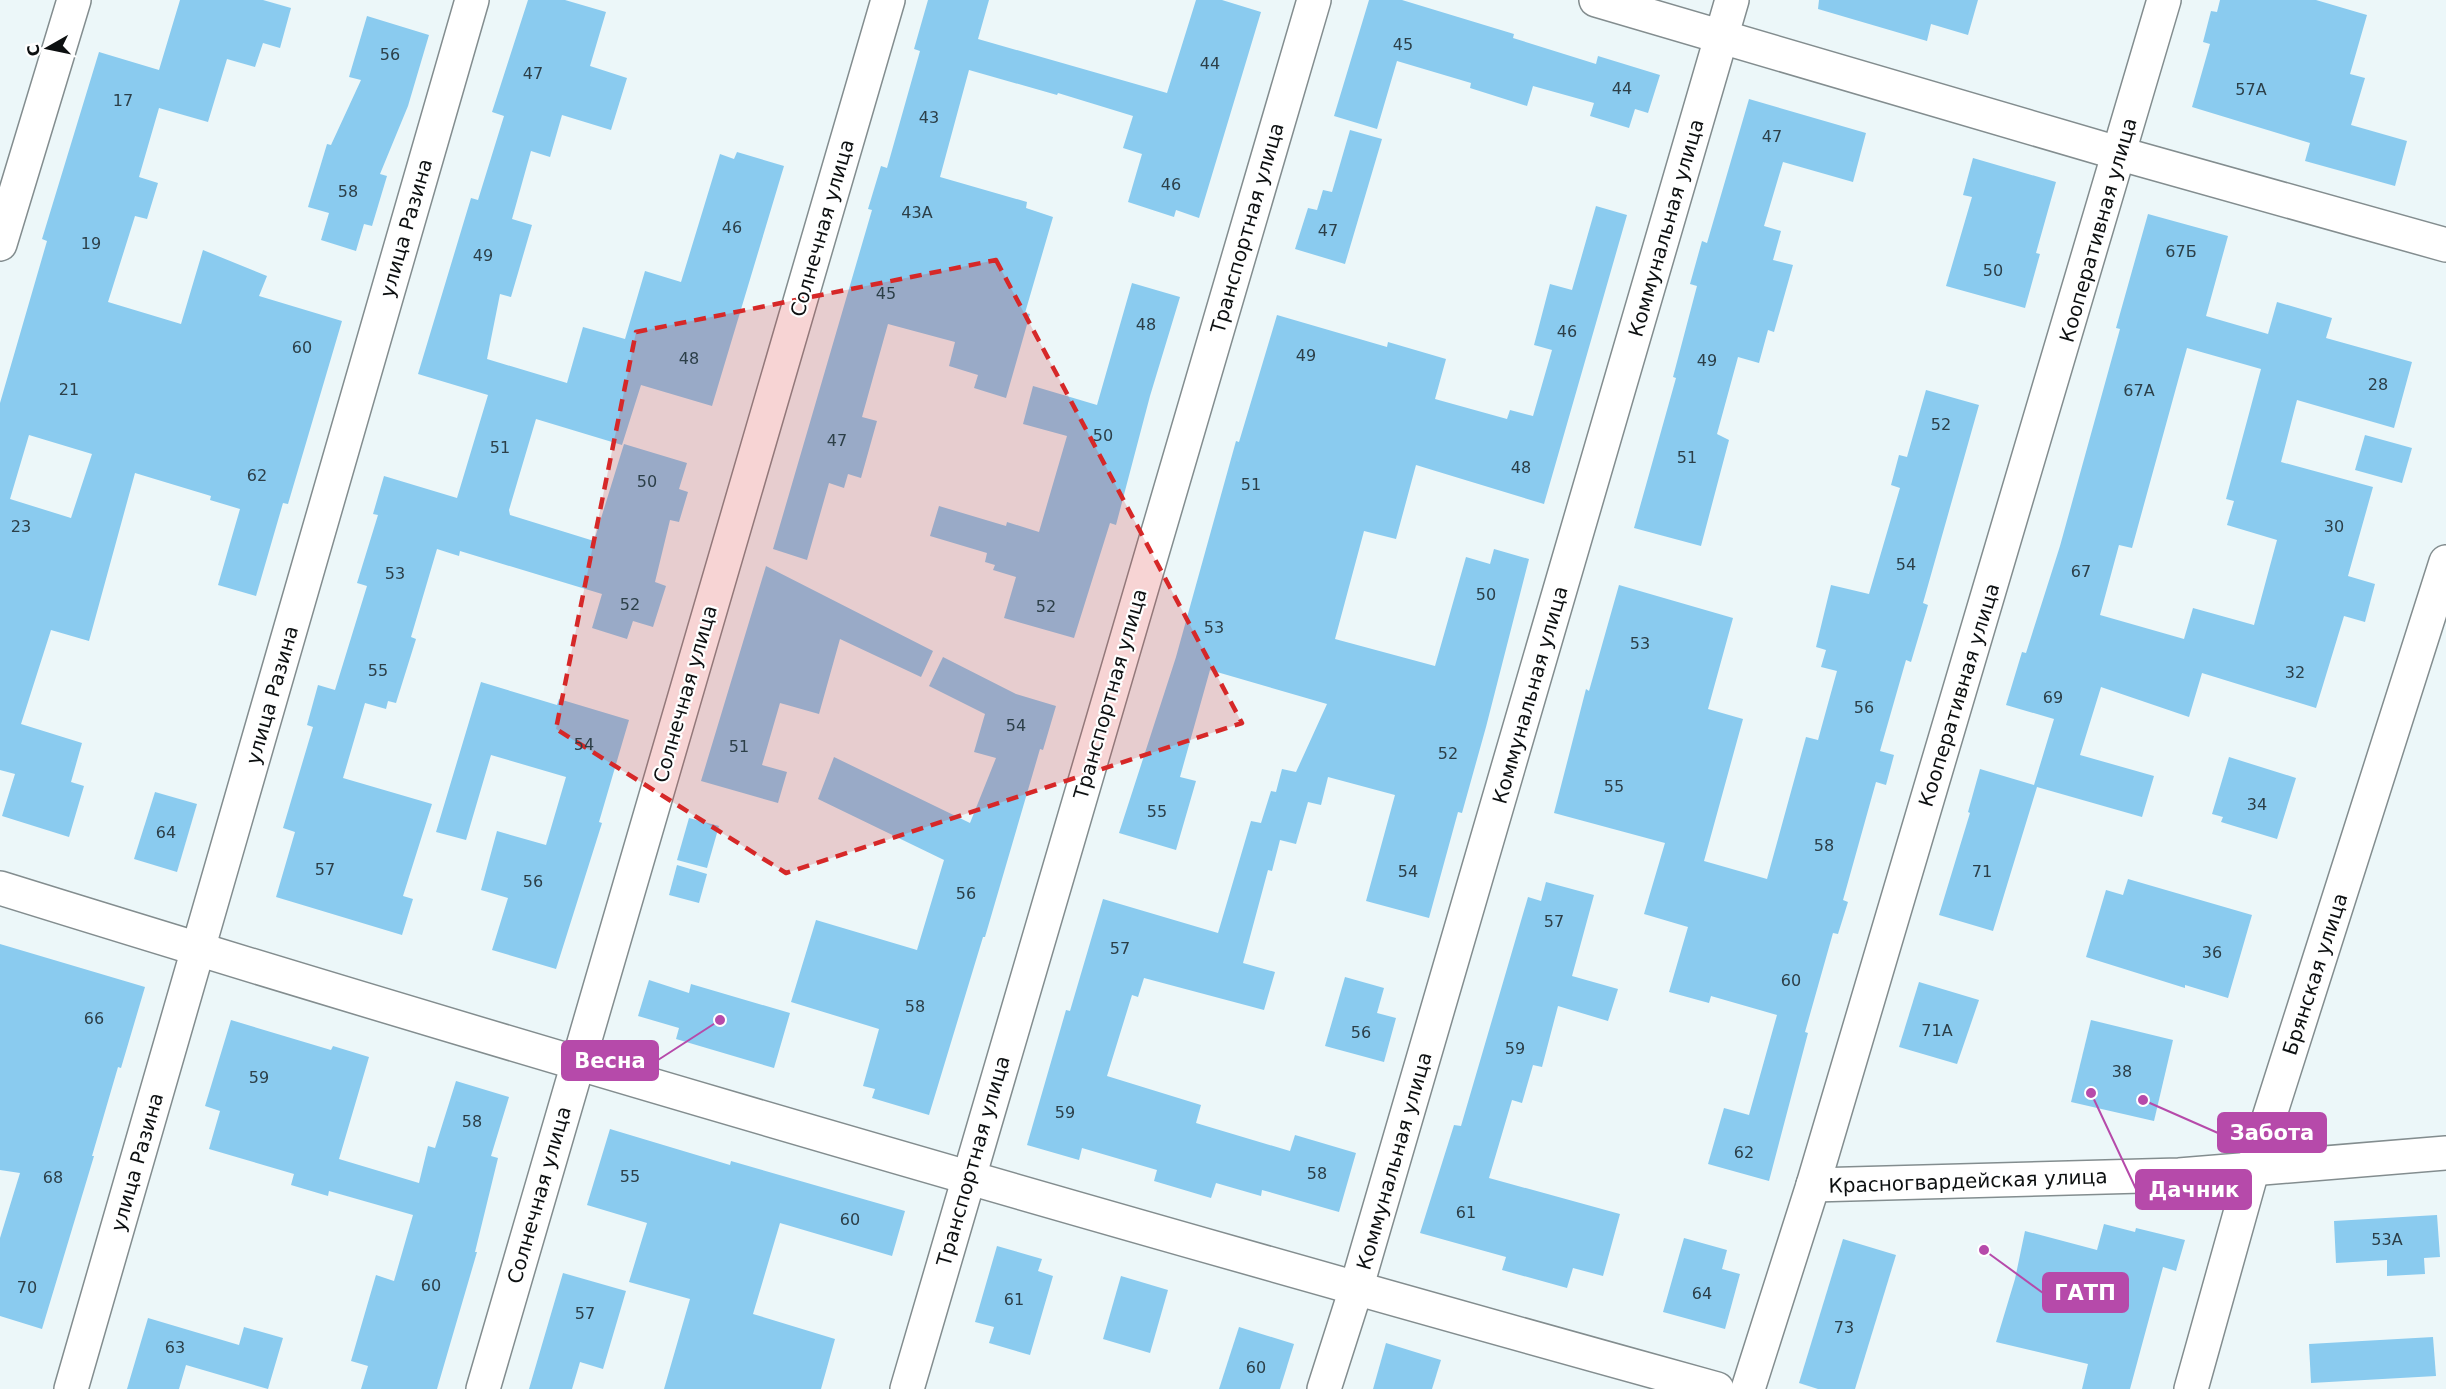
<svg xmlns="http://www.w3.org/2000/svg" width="2446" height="1389" viewBox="0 0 2446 1389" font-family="'DejaVu Sans',sans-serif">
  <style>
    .building { fill: #8acbef; fill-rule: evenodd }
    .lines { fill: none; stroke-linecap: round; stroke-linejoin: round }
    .minor-casing { stroke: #838d8f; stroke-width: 36 }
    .minor { stroke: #fff; stroke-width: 33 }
    .marked { fill: #d62828; fill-opacity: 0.2; stroke: #d62828; stroke-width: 4.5; stroke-dasharray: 12 8; stroke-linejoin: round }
    .labels { text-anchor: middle; stroke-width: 4.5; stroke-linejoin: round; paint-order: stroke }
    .number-label { font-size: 16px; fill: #2c3f48 }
    .street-label { font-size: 20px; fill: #0d1011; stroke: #fff }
    .leader { fill: none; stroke: #b64aaa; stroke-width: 2 }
    .callout-dot { fill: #b64aaa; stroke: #fff; stroke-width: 2 }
    .callout { fill: #b64aaa; stroke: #b64aaa; stroke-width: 2 }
    .callout-label { font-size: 21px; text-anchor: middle; font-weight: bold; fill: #fff }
  </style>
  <rect width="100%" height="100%" fill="#ecf7f9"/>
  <g class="building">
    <path d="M180,0h83l28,8 -11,40 -17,-5 -8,24 -28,-8 -19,63 -49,-14 -20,69 19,6 -11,36 -12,-3 -27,86 73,22 22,-74 64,26 -8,20 83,25 -54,183 -5,-1 -27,93 -38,-11 22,-76 -30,-9 1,-4 -76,-23 -46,168 -38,-11 -30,94 61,19 -11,39 13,4 -15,51 -67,-21 13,-42 -15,-4v-367l47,-162 -5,-2 57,-187 60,18zM29,435l63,19 -21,64 -61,-19z"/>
    <polygon points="528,0 565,0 606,12 590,66 627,78 611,130 562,115 550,157 531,151 512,219 532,225 511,297 500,294 487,359 567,383 583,327 625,339 645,271 681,282 720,154 734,159 737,152 784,166 712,406 641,385 622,445 536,419 509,510 510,515 594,541 624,444 687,463 679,489 688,492 679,522 670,520 655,582 666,586 653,627 633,621 627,639 592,628 602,594 460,551 459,556 437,549 411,637 416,639 396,703 388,701 386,709 365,703 343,778 432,804 403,896 413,899 402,935 276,897 295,832 283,828 313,727 307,725 318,685 335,690 367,586 357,583 378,515 373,514 384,476 457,498 488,395 418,374 471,198 478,200 504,116 492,112"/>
    <polygon points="928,0 989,0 978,39 1167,93 1196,0 1222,0 1261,12 1199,218 1176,210 1174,217 1128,202 1142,154 1123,148 1133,116 1058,93 1057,95 969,70 940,177 1027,202 1026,208 1053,217 1025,313 1030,314 1006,398 974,388 978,375 949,366 955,342 888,324 862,417 877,421 861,478 848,474 844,488 829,483 807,560 773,549 872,210 868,209 881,166 887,168 920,51 914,49"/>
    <polygon points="1369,0 1402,0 1514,34 1513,38 1596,64 1598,56 1660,75 1648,113 1635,109 1629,128 1590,116 1594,103 1533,86 1527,106 1470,88 1471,83 1397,61 1377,129 1334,116"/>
    <polygon points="1819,0 1978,0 1968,35 1931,24 1927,41 1818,9"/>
    <polygon points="2220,0 2316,0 2367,15 2350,74 2365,78 2351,125 2407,141 2395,186 2305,161 2310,143 2192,107 2210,44 2203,42 2211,11 2217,12"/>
    <polygon points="367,16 429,35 408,106 380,174 387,176 372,226 364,224 356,251 321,240 329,213 308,207 327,144 331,145 361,80 349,77"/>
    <polygon points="1749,99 1866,133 1853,182 1783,162 1764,226 1781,231 1773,260 1793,265 1774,332 1768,330 1759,363 1738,357 1717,434 1729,440 1701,546 1634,528 1676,378 1673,377 1697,286 1690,284 1702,241 1707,243"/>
    <polygon points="1350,130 1382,139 1345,264 1295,249 1308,208 1317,210 1323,190 1332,192"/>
    <polygon points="1973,158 2056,182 2036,253 2040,254 2025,308 1946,286 1972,197 1963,195"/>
    <polygon points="1596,206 1627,215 1544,504 1416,465 1396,539 1364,531 1335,639 1435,666 1466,557 1490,564 1494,549 1529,559 1486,727 1462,813 1458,812 1429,918 1366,901 1395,795 1328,777 1321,805 1308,802 1296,844 1280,840 1272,871 1268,870 1243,963 1275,972 1264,1010 1144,978 1138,997 1132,995 1107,1076 1201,1105 1196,1123 1290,1151 1295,1135 1356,1153 1339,1212 1262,1190 1261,1196 1216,1183 1211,1198 1154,1181 1157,1170 1082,1148 1079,1160 1027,1145 1066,1010 1070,1011 1103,899 1218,933 1251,821 1261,823 1271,791 1276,792 1282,769 1296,772 1327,704 1210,670 1180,777 1196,781 1176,850 1119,833 1176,657 1236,441 1239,442 1277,315 1387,347 1388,342 1446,359 1435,399 1507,419 1510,410 1533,416 1552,350 1534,345 1550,284 1572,290"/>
    <path d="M2148,214l80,22 -22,80 62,18 9,-32 55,16 -6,20 86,24 -18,66 -97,-28 -16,62 92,25 -25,89 27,8 -10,38 -21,-6 -28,92 -114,-35 -13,44 -88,-30 -21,68 74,21 -12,41 -105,-30 -44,144 -54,-16 31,-102 -2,-1 12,-43 54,16 20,-66 -48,-14 16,-53 4,1 34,-107 60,-217 -4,-1zM2187,348l74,21 -35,130 8,2 -7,24 50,15 -23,85 -61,-17 -9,31 -84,-24 19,-70 13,3z"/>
    <polygon points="1132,283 1180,297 1150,396 1116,525 1110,523 1074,638 1004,618 1016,577 993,570 995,565 985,562 987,553 930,536 939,506 1006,526 1007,522 1039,532 1067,436 1023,424 1033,386 1097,405"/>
    <polygon points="1926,390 1979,405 1923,603 1928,605 1911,662 1906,660 1880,751 1894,755 1886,785 1876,782 1843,900 1848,902 1838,934 1833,933 1805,1032 1808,1033 1769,1181 1708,1164 1724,1108 1749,1115 1777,1015 1711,996 1709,1003 1669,992 1688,927 1644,914 1665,843 1554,813 1586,689 1589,691 1619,585 1733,618 1708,709 1743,719 1704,861 1767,879 1806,737 1818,740 1837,671 1821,667 1826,650 1816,647 1831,585 1869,594 1900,488 1891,485 1899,455 1907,457"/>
    <polygon points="2365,435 2412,448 2402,483 2355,470"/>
    <polygon points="766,566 933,651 921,677 840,639 819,714 780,703 762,765 787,772 778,803 701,781"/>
    <polygon points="943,657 1016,694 1056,706 1043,750 1040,749 985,937 983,937 929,1115 872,1098 875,1089 863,1086 879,1029 791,1002 816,920 917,950 944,860 818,799 834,757 970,823 996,758 974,752 985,714 929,686"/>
    <polygon points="481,682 557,705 559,699 629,720 599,822 602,823 556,969 492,950 508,898 481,890 497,831 546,845 566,777 491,755 466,840 436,832"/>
    <polygon points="2229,757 2296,778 2277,839 2221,822 2223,817 2212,814"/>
    <polygon points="155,792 197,804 177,872 134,859"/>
    <polygon points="689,818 719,826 707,868 677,860"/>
    <polygon points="677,865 707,874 699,903 669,895"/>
    <polygon points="2128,879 2252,915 2228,998 2185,985 2185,988 2086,957 2106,890 2123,895"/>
    <polygon points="1546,882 1594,895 1572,976 1618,989 1608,1021 1558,1006 1542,1067 1533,1065 1522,1103 1512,1100 1489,1178 1620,1214 1603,1276 1573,1268 1567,1288 1502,1270 1506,1257 1420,1233 1454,1125 1461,1126 1528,897 1541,901"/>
    <polygon points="0,944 145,987 121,1068 118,1067 92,1156 94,1156 42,1329 0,1316 0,1238 20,1173 0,1170"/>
    <polygon points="1345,977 1384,988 1377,1013 1396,1018 1384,1062 1325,1046"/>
    <polygon points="649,980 689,993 691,984 790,1013 774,1068 676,1039 679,1028 638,1016"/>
    <polygon points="1919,982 1979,1000 1957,1064 1899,1047"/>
    <polygon points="231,1020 331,1050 333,1046 369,1057 339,1159 419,1183 428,1146 435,1148 456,1081 509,1097 491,1156 498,1158 475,1252 477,1252 437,1389 361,1389 368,1366 351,1361 376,1275 394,1281 413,1215 329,1191 328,1196 291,1185 294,1174 209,1149 220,1111 205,1106"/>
    <polygon points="2091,1020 2173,1040 2154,1121 2071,1102"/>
    <polygon points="610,1129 730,1165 731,1161 905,1211 892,1256 780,1223 753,1314 835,1339 821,1389 664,1389 690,1299 629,1282 647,1223 587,1205"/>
    <polygon points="2437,1215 2440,1257 2424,1258 2425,1274 2387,1276 2387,1260 2336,1263 2334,1221"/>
    <polygon points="2104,1224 2135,1232 2136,1228 2185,1240 2176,1271 2163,1267 2130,1389 2082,1389 2088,1364 1996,1342 2015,1279 2025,1231 2097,1250"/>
    <polygon points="1684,1238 1727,1250 1722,1269 1740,1274 1725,1329 1663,1312"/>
    <polygon points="1843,1239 1896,1255 1855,1389 1818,1389 1799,1383"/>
    <polygon points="997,1246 1042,1259 1038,1271 1053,1276 1030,1355 989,1343 994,1327 975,1322"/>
    <polygon points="563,1273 626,1291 603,1369 580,1362 572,1389 529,1389"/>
    <polygon points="1121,1276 1168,1290 1150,1353 1103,1339"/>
    <polygon points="148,1318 239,1345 244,1327 283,1338 268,1389 186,1365 179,1389 127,1389"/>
    <polygon points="1239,1327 1294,1344 1280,1389 1219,1389"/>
    <polygon points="2433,1337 2436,1376 2311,1383 2309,1344"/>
    <polygon points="1386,1343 1441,1360 1432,1389 1373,1389"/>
  </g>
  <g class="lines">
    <defs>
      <g id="minor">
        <polyline points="1596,0 2121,154 2446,245"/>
        <polyline points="0,244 74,0"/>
        <path d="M0,888c569,177 1143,342 1717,501"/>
        <polyline points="1813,1185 2179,1175 2446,1153"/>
        <polyline points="71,1389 472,0"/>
        <polyline points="483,1389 888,0"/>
        <polyline points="907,1389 1314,0"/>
        <polyline points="1324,1389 1356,1289 1732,0"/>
        <polyline points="1748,1389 1813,1185 2164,0"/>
        <polyline points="2191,1389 2252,1171 2446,562"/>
      </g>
    </defs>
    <use href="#minor" class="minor-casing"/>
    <use href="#minor" class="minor"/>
  </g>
  <path class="marked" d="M996,260l246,463 -456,150 -230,-144 80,-397z"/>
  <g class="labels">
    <g class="number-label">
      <text x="1403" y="50">45</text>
      <text x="390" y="60">56</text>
      <text x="1210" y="69">44</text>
      <text x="533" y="79">47</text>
      <text x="1622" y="94">44</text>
      <text x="2251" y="95">57А</text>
      <text x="123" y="106">17</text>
      <text x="929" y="123">43</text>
      <text x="1772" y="142">47</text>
      <text x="1171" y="190">46</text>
      <text x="348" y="197">58</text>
      <text x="917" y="218">43А</text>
      <text x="732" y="233">46</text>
      <text x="1328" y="236">47</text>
      <text x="91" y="249">19</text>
      <text x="2181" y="257">67Б</text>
      <text x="483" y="261">49</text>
      <text x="1993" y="276">50</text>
      <text x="886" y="299">45</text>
      <text x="1146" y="330">48</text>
      <text x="1567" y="337">46</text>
      <text x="302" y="353">60</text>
      <text x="1306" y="361">49</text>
      <text x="689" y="364">48</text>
      <text x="1707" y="366">49</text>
      <text x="2378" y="390">28</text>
      <text x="69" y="395">21</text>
      <text x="2139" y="396">67А</text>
      <text x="1941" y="430">52</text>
      <text x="1103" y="441">50</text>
      <text x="837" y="446">47</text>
      <text x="500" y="453">51</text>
      <text x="1687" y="463">51</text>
      <text x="1521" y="473">48</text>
      <text x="257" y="481">62</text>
      <text x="647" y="487">50</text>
      <text x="1251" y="490">51</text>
      <text x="21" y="532">23</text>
      <text x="2334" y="532">30</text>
      <text x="1906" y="570">54</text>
      <text x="2081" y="577">67</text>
      <text x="395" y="579">53</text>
      <text x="1486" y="600">50</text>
      <text x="630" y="610">52</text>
      <text x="1046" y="612">52</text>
      <text x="1214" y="633">53</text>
      <text x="1640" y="649">53</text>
      <text x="378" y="676">55</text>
      <text x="2295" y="678">32</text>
      <text x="2053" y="703">69</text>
      <text x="1864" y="713">56</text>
      <text x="1016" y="731">54</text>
      <text x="584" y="750">54</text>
      <text x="739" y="752">51</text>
      <text x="1448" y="759">52</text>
      <text x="1614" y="792">55</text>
      <text x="2257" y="810">34</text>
      <text x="1157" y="817">55</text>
      <text x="166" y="838">64</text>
      <text x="1824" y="851">58</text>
      <text x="325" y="875">57</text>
      <text x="1408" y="877">54</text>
      <text x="1982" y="877">71</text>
      <text x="533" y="887">56</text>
      <text x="966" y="899">56</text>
      <text x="1554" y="927">57</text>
      <text x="1120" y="954">57</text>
      <text x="2212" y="958">36</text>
      <text x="1791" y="986">60</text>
      <text x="915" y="1012">58</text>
      <text x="94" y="1024">66</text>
      <text x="1937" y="1036">71А</text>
      <text x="1361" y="1038">56</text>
      <text x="1515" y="1054">59</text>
      <text x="2122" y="1077">38</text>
      <text x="259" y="1083">59</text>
      <text x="1065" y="1118">59</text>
      <text x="472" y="1127">58</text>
      <text x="1744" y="1158">62</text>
      <text x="1317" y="1179">58</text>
      <text x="630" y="1182">55</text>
      <text x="53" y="1183">68</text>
      <text x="1466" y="1218">61</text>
      <text x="850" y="1225">60</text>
      <text x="2387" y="1245">53А</text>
      <text x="431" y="1291">60</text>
      <text x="27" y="1293">70</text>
      <text x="1702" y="1299">64</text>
      <text x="1014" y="1305">61</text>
      <text x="585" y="1319">57</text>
      <text x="1844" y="1333">73</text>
      <text x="175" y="1353">63</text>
      <text x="1256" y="1373">60</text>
    </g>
    <g class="street-label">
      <text transform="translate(406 228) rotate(-74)" y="7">улица Разина</text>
      <text transform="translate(822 228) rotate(-74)" y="7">Солнечная улица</text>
      <text transform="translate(1247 228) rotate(-74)" y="7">Транспортная улица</text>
      <text transform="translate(1666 228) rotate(-74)" y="7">Коммунальная улица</text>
      <text transform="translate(2098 230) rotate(-74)" y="7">Кооперативная улица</text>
      <text transform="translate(685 694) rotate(-74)" y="7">Солнечная улица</text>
      <text transform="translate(1110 694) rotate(-74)" y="7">Транспортная улица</text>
      <text transform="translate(272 695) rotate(-74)" y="7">улица Разина</text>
      <text transform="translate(1530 695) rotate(-74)" y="7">Коммунальная улица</text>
      <text transform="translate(1959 695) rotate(-73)" y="7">Кооперативная улица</text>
      <text transform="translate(2315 974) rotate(-72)" y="7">Брянская улица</text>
      <text transform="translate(973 1161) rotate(-74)" y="7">Транспортная улица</text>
      <text transform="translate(1394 1161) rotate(-74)" y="7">Коммунальная улица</text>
      <text transform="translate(137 1162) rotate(-74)" y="7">улица Разина</text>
      <text transform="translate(1968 1181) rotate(-2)" y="7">Красногвардейская улица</text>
      <text transform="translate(539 1195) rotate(-74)" y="7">Солнечная улица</text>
    </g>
  </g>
  <path class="leader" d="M720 1020L658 1060M2143 1100L2218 1133M2091 1093L2136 1189M1984 1250L2043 1293"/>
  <g class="callout-dot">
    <circle cx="720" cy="1020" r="6"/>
    <circle cx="2143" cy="1100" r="6"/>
    <circle cx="2091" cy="1093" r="6"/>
    <circle cx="1984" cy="1250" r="6"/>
  </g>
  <g class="callout">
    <rect x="562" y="1041" width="96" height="39" rx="6"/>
    <rect x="2218" y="1113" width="108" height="39" rx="6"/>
    <rect x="2136" y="1170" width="115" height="39" rx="6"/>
    <rect x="2043" y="1273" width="85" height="39" rx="6"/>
  </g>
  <g class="callout-label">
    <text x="610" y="1068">Весна</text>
    <text x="2272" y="1140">Забота</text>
    <text x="2194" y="1197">Дачник</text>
    <text x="2085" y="1300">ГАТП</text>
  </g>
  <g transform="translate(48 48) rotate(261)" stroke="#ffffff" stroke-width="4.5" paint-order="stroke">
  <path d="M0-4.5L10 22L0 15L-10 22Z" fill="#0d1011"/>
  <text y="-9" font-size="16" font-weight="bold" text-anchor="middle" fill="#0d1011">С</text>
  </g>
</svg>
